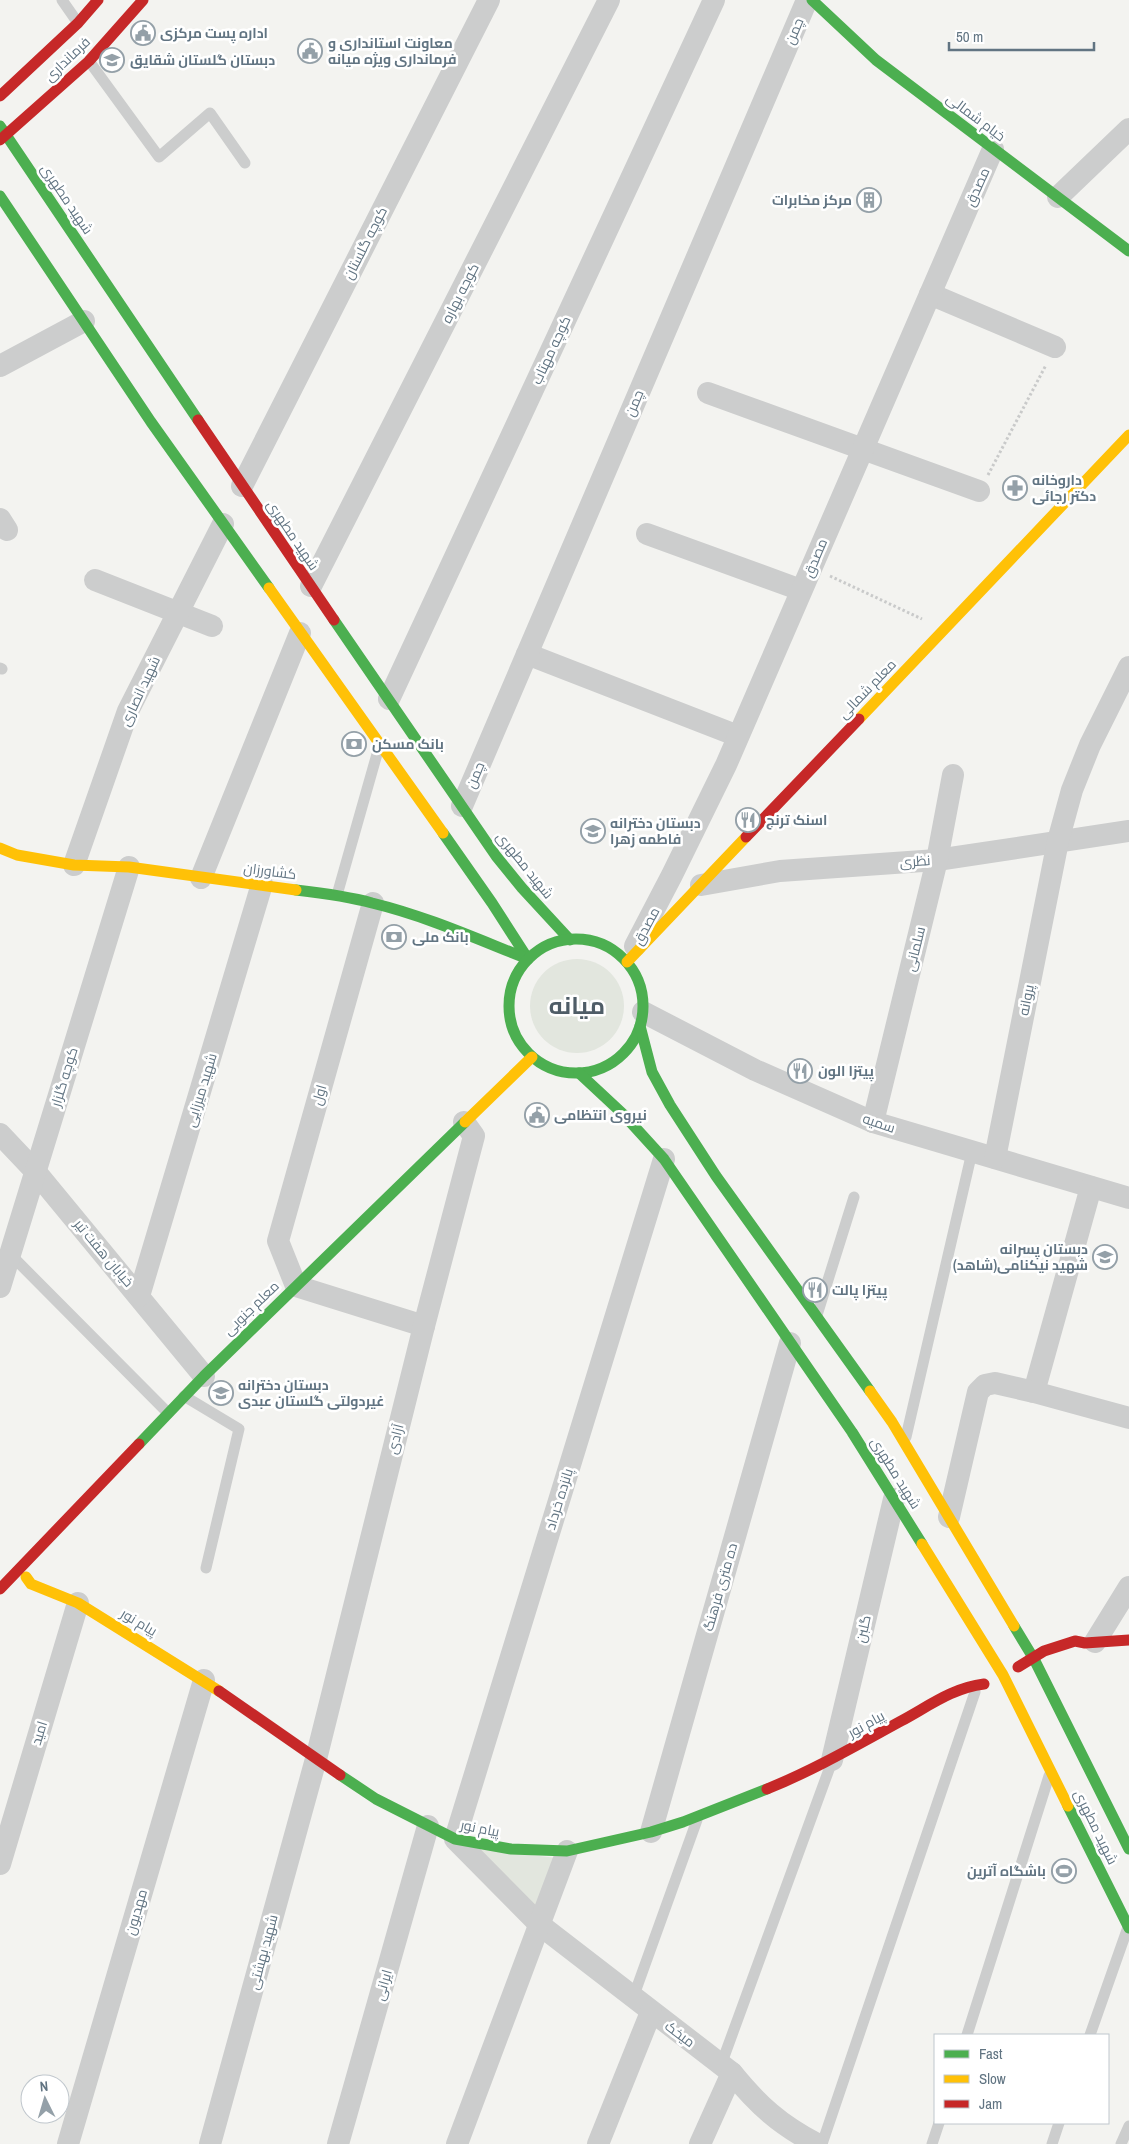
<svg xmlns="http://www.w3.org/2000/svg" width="1129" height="2144" viewBox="0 0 1129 2144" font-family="'Archivo Narrow',Cairo,sans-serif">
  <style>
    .green { fill: #e2e6de }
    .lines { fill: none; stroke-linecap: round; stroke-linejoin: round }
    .path { stroke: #c9caca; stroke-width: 3; stroke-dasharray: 2.5 2.5; stroke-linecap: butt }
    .lane { stroke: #cccdcd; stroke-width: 11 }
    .street { stroke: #cccdcd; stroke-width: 22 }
    .fast { stroke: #4caf50; stroke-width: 11 }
    .slow { stroke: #ffc107; stroke-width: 11 }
    .jam { stroke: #c62828; stroke-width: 11 }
    .labels { text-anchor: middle; stroke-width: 5; stroke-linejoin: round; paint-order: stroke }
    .street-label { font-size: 14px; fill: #617482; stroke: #fff }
    .poi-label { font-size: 14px; font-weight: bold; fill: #617482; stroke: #fff; text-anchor: start }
    .town-label { font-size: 24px; font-weight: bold; fill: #4f5d67; stroke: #fff }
  </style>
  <rect width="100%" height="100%" fill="#f3f3f0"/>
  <g class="green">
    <circle cx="577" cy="1006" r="47"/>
    <polygon points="473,1848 557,1858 537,1913"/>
  </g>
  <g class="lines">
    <g class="path">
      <polyline points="988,475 1046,365"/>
      <polyline points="830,576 922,619"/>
    </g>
    <g class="lane">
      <polyline points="62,0 78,23"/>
      <polyline points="89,61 159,157 210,113 245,163"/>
      <polyline points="0,668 2,669"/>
      <polyline points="337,895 379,747"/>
      <polyline points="10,1254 168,1413"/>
      <polyline points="817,1315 854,1197"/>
      <polyline points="184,1396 239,1429 206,1568"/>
      <polyline points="906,1437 972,1152"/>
      <polyline points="633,1998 697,1820"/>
      <polyline points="967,2035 1049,1776"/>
      <polyline points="1090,2035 1128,1927"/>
      <polyline points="721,2065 831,1764"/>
      <polyline points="822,2144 975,1692"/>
      <polyline points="932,2144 939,2123"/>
      <polyline points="1052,2144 1059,2123"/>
      <polyline points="1121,2144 1129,2126"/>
    </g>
    <g class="street">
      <polyline points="1058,197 1129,129"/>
      <polyline points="930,294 1055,347"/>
      <polyline points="0,366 84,321"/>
      <polyline points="708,393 979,491"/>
      <polyline points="242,486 489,0"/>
      <polyline points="0,519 7,530"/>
      <polyline points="647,534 801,590"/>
      <polyline points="95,580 212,626"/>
      <polyline points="311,586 609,0"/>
      <polyline points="527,654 738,736"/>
      <polyline points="389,699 714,0"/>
      <polyline points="462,806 807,0"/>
      <polyline points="74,865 128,711 223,524"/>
      <polyline points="201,878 300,633"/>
      <polyline points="701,885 780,871 937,860 1129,831"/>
      <polyline points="373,903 278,1241 296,1286 424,1326"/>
      <polyline points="635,946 672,875 726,765 993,149"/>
      <polyline points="643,1012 755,1070 873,1122 1129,1198"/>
      <polyline points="873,1122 937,860 953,775"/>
      <polyline points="0,1134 35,1171 204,1376"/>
      <polyline points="995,1158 1058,841 1072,790 1090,745 1129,667"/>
      <path d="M664,1159l-209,680 85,86 192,148c26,32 48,52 85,71"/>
      <polyline points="0,1287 129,867"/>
      <polyline points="139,1296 262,884"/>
      <polyline points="1034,1392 1091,1187"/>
      <polyline points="949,1517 978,1392 985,1385 995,1383 1034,1392 1129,1418"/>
      <polyline points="1095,1642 1129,1587"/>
      <polyline points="832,1760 894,1499"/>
      <polyline points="651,1832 790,1343"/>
      <polyline points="0,1864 78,1603"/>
      <polyline points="68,2144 204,1680"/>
      <polyline points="210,2144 316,1759 424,1326 474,1136 464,1122"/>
      <polyline points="338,2144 428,1826"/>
      <polyline points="457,2144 567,1851"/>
      <polyline points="598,2144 651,2012"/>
      <polyline points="700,2144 732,2073"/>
    </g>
    <g class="fast">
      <polyline points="812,0 876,60 1129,251"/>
      <polyline points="0,126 198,420"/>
      <polyline points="0,196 151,422 269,588"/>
      <polyline points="334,620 496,856 522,888 570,940"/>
      <polyline points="443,833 492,903 528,959"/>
      <path d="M296,890c26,3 51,6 76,13 54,13 105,36 156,56"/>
      <circle cx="576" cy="1006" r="67"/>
      <polyline points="640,1026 652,1072 670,1105 716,1176 870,1391"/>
      <polyline points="579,1073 623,1114 664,1159 852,1432 922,1544"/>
      <polyline points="139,1444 204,1376 465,1122"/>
      <polyline points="1014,1626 1034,1659 1129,1849"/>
      <polyline points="340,1775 376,1799 455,1839 511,1849 567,1851 651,1832 683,1822 767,1789"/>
      <polyline points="1068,1806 1129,1928"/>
    </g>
    <g class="slow">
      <polyline points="269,588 443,833"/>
      <polyline points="859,719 1129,435"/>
      <polyline points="0,848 17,855 74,865 129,867 296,890"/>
      <polyline points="627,962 746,837"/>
      <polyline points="465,1122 532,1057"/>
      <polyline points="870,1391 892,1422 1014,1626"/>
      <polyline points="922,1544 1003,1675 1068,1806"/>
      <polyline points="26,1577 31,1584 78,1603 219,1691"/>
    </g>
    <g class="jam">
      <polyline points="0,96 78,23 98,0"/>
      <polyline points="0,140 89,61 143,0"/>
      <polyline points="198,420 334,620"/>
      <polyline points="746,837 859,719"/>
      <polyline points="0,1589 139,1444"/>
      <polyline points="1018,1667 1044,1651 1075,1641 1085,1643 1129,1640"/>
      <polyline points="219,1691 340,1775"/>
      <path d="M767,1789c47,-19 90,-44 134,-68 28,-15 51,-33 83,-37"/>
    </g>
  </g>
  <defs>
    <symbol id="civic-ring" viewBox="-11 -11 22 22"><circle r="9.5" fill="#fff" stroke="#94a0a8" stroke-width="1.5"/><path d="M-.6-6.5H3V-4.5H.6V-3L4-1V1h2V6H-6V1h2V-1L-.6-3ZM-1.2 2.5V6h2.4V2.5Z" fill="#94a0a8"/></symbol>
    <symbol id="school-ring" viewBox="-11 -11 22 22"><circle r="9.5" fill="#fff" stroke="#94a0a8" stroke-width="1.5"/><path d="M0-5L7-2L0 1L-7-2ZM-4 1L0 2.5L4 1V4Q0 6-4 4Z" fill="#94a0a8"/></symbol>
    <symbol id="building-ring" viewBox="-11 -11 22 22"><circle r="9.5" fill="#fff" stroke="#94a0a8" stroke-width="1.5"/><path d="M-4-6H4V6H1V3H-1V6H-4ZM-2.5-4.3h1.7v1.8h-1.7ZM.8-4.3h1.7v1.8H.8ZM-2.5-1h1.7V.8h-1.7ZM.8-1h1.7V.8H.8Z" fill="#94a0a8"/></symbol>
    <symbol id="pharmacy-ring" viewBox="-11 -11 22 22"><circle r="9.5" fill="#fff" stroke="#94a0a8" stroke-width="1.5"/><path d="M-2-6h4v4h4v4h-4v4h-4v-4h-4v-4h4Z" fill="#94a0a8"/></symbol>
    <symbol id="bank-ring" viewBox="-11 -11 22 22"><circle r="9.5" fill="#fff" stroke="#94a0a8" stroke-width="1.5"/><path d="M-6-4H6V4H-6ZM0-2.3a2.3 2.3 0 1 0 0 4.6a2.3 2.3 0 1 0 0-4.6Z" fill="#94a0a8"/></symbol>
    <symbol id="restaurant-ring" viewBox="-11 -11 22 22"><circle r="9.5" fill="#fff" stroke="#94a0a8" stroke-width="1.5"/><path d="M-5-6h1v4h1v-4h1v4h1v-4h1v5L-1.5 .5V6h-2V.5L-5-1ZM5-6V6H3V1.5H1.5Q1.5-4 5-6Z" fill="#94a0a8"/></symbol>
    <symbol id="stadium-ring" viewBox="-11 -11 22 22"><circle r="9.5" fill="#fff" stroke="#94a0a8" stroke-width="1.5"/><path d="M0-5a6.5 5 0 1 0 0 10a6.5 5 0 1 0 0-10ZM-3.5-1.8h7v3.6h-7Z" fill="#94a0a8"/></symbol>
  </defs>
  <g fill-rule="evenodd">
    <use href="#civic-ring" x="129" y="19" width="28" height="28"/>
    <use href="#civic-ring" x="296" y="37" width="28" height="28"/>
    <use href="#school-ring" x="98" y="46" width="28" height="28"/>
    <use href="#building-ring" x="855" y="186" width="28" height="28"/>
    <use href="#pharmacy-ring" x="1001" y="474" width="28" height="28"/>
    <use href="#bank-ring" x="340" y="730" width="28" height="28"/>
    <use href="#restaurant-ring" x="734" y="806" width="28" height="28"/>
    <use href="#school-ring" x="579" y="817" width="28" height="28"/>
    <use href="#bank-ring" x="380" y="923" width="28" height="28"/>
    <use href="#restaurant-ring" x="786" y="1057" width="28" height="28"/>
    <use href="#civic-ring" x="523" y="1101" width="28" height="28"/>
    <use href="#school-ring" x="1091" y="1243" width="28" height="28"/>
    <use href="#restaurant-ring" x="801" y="1276" width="28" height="28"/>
    <use href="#school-ring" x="207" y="1379" width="28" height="28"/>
    <use href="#stadium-ring" x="1050" y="1857" width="28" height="28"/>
  </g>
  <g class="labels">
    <g class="street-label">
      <text transform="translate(794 31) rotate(-67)" y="5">چمن</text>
      <text transform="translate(67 59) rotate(-44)" y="5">فرمانداری</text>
      <text transform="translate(976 117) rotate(37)" y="5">خیام شمالی</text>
      <text transform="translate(977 187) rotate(-66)" y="5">مصدق</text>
      <text transform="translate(67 199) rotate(56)" y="5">شهید مطهری</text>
      <text transform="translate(365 243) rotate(-63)" y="5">کوچه گلستان</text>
      <text transform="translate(460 293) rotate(-63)" y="5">کوچه بهاره</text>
      <text transform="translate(551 350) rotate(-65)" y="5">کوچه مهتاب</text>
      <text transform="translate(634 403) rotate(-67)" y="5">چمن</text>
      <text transform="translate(293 535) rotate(56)" y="5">شهید مطهری</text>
      <text transform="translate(815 558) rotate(-67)" y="5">مصدق</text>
      <text transform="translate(867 689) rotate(-46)" y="5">معلم شمالی</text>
      <text transform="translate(140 691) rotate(-65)" y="5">شهید انصاری</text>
      <text transform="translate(475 775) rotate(-67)" y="5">چمن</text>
      <text transform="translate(915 861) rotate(-4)" y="5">نظری</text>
      <text transform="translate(525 865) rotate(51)" y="5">شهید مطهری</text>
      <text transform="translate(270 871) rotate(7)" y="5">کشاورزان</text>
      <text transform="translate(646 926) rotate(-62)" y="5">مصدق</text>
      <text transform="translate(915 949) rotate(-76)" y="5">سلمانی</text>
      <text transform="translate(1026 1000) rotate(-79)" y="5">پروانه</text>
      <text transform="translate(64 1077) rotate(-73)" y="5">کوچه گلزار</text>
      <text transform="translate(201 1090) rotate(-73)" y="5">شهید میرزایی</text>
      <text transform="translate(319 1095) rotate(-74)" y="5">اول</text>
      <text transform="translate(879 1123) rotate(19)" y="5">سمیه</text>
      <text transform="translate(104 1253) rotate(50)" y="5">خیابان هفت تیر</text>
      <text transform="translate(251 1308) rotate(-44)" y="5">معلم جنوبی</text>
      <text transform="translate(395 1439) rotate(-76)" y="5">آزادی</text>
      <text transform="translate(896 1473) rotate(58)" y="5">شهید مطهری</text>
      <text transform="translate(559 1499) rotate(-73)" y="5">پانزده خرداد</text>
      <text transform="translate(720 1587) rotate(-74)" y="5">ده متری فرهنگ</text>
      <text transform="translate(139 1622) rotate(31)" y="5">پیام نور</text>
      <text transform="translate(863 1629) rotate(-77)" y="5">گلبن</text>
      <text transform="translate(866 1724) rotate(-29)" y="5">پیام نور</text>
      <text transform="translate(39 1733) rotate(-73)" y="5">امید</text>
      <text transform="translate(1096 1827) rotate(64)" y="5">شهید مطهری</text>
      <text transform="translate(480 1828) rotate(11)" y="5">پیام نور</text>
      <text transform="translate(136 1912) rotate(-74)" y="5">مهدیون</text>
      <text transform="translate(263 1952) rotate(-75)" y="5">شهید بهشتی</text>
      <text transform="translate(383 1985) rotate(-74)" y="5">ایرانی</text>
      <text transform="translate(680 2034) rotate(37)" y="5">میخک</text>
    </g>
    <g class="poi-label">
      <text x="160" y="38">اداره پست مرکزی</text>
      <text x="328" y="48">معاونت استانداری و<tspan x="328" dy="16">فرمانداری ویژه میانه</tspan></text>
      <text x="130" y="65">دبستان گلستان شقایق</text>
      <text x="852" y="205" text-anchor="end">مرکز مخابرات</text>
      <text x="1032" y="485">داروخانه<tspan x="1032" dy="16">دکتر رجائی</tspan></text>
      <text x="372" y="749">بانک مسکن</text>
      <text x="766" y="825">اسنک ترنج</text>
      <text x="610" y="828">دبستان دخترانه<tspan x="610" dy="16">فاطمه زهرا</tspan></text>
      <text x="412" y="942">بانک ملی</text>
      <text x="818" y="1076">پیتزا الون</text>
      <text x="554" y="1120">نیروی انتظامی</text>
      <text x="1088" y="1254" text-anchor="end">دبستان پسرانه<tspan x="1088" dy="16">شهید نیکنامی(شاهد)</tspan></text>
      <text x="832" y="1295">پیتزا پالت</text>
      <text x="238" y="1390">دبستان دخترانه<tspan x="238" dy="16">غیردولتی گلستان عبدی</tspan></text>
      <text x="1046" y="1876" text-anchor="end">باشگاه آترین</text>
    </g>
    <g class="town-label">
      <text x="577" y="1014">میانه</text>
    </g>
  </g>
  <rect x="934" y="2034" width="175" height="90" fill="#ffffff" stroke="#c0c7cd"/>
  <rect x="944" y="2050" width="25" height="8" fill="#4caf50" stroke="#c0c7cd"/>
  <text x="979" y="2059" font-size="15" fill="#617482">Fast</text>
  <rect x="944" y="2075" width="25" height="8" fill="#ffc107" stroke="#c0c7cd"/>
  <text x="979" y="2084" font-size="15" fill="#617482">Slow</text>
  <rect x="944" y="2100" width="25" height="8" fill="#c62828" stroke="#c0c7cd"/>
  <text x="979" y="2109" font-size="15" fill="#617482">Jam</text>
  <g transform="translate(45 2099) rotate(355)"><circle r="24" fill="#ffffff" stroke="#c0c7cd"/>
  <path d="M0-4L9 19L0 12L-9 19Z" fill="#94a0a8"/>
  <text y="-8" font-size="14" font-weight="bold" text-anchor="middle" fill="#617482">N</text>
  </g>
  <path d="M949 42v8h145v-8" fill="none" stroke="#617482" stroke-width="2.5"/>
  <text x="956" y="42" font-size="15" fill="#617482" stroke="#ffffff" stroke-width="4" paint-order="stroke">50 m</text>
</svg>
